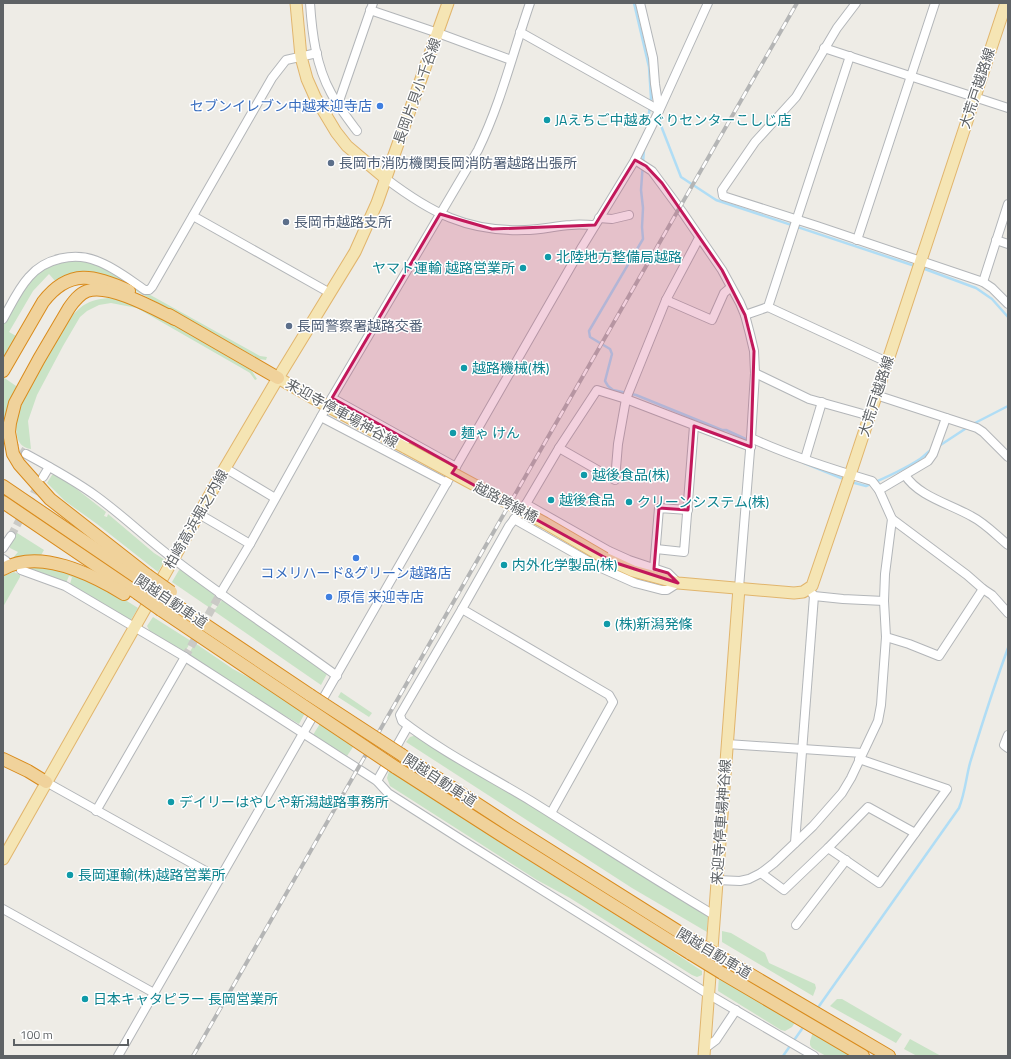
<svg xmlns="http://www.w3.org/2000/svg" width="1011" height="1059" viewBox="0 0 1011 1059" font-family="'Titillium Web','Noto Sans JP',sans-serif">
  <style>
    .green { fill: #c9e3c6 }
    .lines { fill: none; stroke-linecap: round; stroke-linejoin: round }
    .stream { stroke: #b0ddf5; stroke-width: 2.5 }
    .minor-tunnel { stroke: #cacac6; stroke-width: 8; stroke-dasharray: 8 4; stroke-linecap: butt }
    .minor-casing { stroke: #b3b6b9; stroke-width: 10 }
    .major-casing { stroke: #e1b56d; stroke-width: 13 }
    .highway-casing { stroke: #d98b1c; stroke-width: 14 }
    .minor { stroke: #fff; stroke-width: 8 }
    .major { stroke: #f5e5b4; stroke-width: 11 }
    .highway { stroke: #f0d29b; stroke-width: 12 }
    .rail-casing { stroke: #b4b5b5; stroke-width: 4 }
    .rail { stroke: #fff; stroke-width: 2.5; stroke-dasharray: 8; stroke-linecap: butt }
    .major-bridge-casing { stroke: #e1b56d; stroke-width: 13; stroke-linecap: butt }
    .highway-bridge-casing { stroke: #d98b1c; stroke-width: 14; stroke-linecap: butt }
    .major-bridge { stroke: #f5e5b4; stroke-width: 11 }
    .highway-bridge { stroke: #f0d29b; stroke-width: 12 }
    .marked { fill: #c2185b; fill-opacity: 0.2; stroke: #c2185b; stroke-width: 3; stroke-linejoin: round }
    .shop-dot { fill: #3f7fe0; stroke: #fff; stroke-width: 1.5 }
    .culture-dot { fill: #0f9aa8; stroke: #fff; stroke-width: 1.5 }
    .service-dot { fill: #5c6f8a; stroke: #fff; stroke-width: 1.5 }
    .labels { text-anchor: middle; stroke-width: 3; stroke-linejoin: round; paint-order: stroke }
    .street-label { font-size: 14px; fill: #5e6265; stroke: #fff }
    .shop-label { font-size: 14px; fill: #366cbe; stroke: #fff; text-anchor: end }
    .culture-label { font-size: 14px; fill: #0d838f; stroke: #fff; text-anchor: start }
    .service-label { font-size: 14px; fill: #4e5e75; stroke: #fff; text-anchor: start }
  </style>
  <rect width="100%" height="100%" fill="#eeece6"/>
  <g class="green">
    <path d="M69,260c12,1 32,1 40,12l151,84 7,1 -1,3 -7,-1 -143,-79 -60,2 -7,-8 -16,17 -24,41 9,5 -15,27v-40l20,-36 8,-11 19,-12z"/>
    <path d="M108,298l14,2 42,19 82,47 6,5 5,8 -2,1 -5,-7 -5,-3 -108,-62 -26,-5 -12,2 -12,6 -7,6 -17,29 -26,49 -9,26 3,28c-8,-1 -13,-6 -14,-14 -5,-27 16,-53 29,-76 9,-16 18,-38 34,-51 8,-7 18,-9 28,-10z"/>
    <polygon points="3,377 19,388 4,433 3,432"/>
    <polygon points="52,475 56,475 60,476 106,512 104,516 107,517 108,514 154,553 165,560 158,572 97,524 65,501 47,483"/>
    <path d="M14,531l30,19 -4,7c-10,-3 -18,-2 -28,2l6,-7 -8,-4 -1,-5z"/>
    <path d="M27,567l32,1 44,18 35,22 -7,12 -2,-1 -59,-35 2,-7 -3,-1 -3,7c-12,-7 -26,-10 -39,-16z"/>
    <polygon points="179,570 183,570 214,592 215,600 210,608 172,582"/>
    <polygon points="14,572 20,575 20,577 3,607 3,576"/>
    <polygon points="222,600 225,600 328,672 321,685 214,611"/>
    <polygon points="153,617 191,641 186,650 181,652 151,634 147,626"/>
    <polygon points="195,643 233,669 288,699 306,711 299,724 237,687 188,655"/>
    <polygon points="341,692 372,713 369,717 338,697"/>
    <polygon points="321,722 355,744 347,756 313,735"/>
    <polygon points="417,735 423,736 708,916 707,932 632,888 406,742 410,737"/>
    <polygon points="389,771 542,869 660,943 702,971 702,975 697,977 692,975 570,898 537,880 390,786 387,778"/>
    <polygon points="722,931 731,933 765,953 769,963 815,984 816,988 813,996 722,942"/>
    <polygon points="719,975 796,1021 792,1027 785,1031 781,1030 718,991"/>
    <polygon points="837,999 842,999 902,1034 896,1043 830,1006"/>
    <polygon points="813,1032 856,1056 826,1056 812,1048 810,1045 810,1041"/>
    <polygon points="910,1039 941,1056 917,1056 904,1049"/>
  </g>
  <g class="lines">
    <g class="stream">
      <polyline points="634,3 649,67 651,98"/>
      <polyline points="658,118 681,177 716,200 915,266"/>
      <polyline points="647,128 651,98"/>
      <polyline points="644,149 641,190 643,208 642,227 643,239 589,331 590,337 610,349 612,354 605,381 608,386 613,390 636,395 722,430 726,430 750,441"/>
      <polyline points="922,268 976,288 992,299 1008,317"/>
      <polyline points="973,424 1008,406"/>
      <polyline points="939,446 968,427"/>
      <polyline points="804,463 846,480"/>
      <path d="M851,482l15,4c19,-8 37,-16 54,-27 5,-3 8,-8 13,-10"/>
      <path d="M817,1009l142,-201c6,-15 7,-30 11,-45 12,-39 24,-77 38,-115"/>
      <polyline points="783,1056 804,1026"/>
    </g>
    <g class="minor-tunnel">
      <polyline points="10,444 26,454"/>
      <polyline points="11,536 40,482"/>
      <polyline points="185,657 220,594"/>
    </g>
    <defs>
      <g id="minor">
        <path d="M310,3c2,30 6,63 21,90 7,13 17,26 26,38"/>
        <polyline points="640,3 653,58 655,84 659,110"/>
        <polyline points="856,3 837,28 796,97 755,142 722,190 723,196 817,226 983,282 992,288 1008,304"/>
        <polyline points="370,10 438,33 511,60"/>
        <polyline points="520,32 659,110"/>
        <polyline points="824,48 1008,108"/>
        <polyline points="338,104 373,3"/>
        <polyline points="635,160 652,171 683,213 722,270 740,303 745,315 750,334 754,351 755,373 751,438 739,588"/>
        <path d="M385,178c46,35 82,54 140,52 15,0 30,-4 46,-5 8,-1 16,0 24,0"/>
        <polyline points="193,216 330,293"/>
        <polyline points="599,218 612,219 629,215"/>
        <polyline points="857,240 935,3"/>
        <polyline points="996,240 1008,244"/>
        <polyline points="983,282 1008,204"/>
        <polyline points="666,300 712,320 724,293 731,287"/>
        <polyline points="768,307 850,56"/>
        <polyline points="745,315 768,307 887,362"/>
        <path d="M3,319c8,-14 15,-30 26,-42 16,-19 46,-25 68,-16 17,6 33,19 48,29h4l3,-3 120,-209 14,-18 31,-7"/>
        <polyline points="755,373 809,399 870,416"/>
        <polyline points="876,395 977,428 983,432 1008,457"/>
        <polyline points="332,398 456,467"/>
        <polyline points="321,417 447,483"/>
        <polyline points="559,448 615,480 618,444 626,399 666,300 699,238"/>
        <path d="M26,454c24,13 48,26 70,42 29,21 54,46 83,67 51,39 106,75 158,113"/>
        <polyline points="805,459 822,402"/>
        <polyline points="225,468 275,498"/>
        <path d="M905,475c13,21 45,29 66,41 14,7 25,19 37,29"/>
        <polyline points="43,477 49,467"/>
        <polyline points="879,490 928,461 933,454 946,418"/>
        <polyline points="199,514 250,544"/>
        <polyline points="514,519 599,567 635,583 662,590 667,590 678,583 668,573 629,560 609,551 526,504"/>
        <polyline points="892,519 967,575 983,589 992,595 1008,613"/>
        <polyline points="3,548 11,536"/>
        <polyline points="656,549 684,552 694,426"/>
        <polyline points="3,559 6,561"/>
        <polyline points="654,569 659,508 688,510"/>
        <polyline points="21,570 65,586 185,657 377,781 388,793 465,842 708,994 814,1056"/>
        <polyline points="811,592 814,596 843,599 884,601"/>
        <path d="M220,594l30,-50 77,-138 151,-256c23,-47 35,-98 52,-147"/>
        <path d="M462,609l-62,106 2,6c40,31 86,54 129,80 61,38 121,77 183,114"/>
        <polyline points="886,637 909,644 939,656 983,589"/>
        <polyline points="1008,735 1004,745 1008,748"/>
        <polyline points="727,744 862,753"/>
        <polyline points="377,781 408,726"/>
        <polyline points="46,782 220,879"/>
        <polyline points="96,811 185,657"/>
        <polyline points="551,813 613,702 609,695 462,609 509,526 526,504 559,448 597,390 626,399 751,447"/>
        <polyline points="795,843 814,596"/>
        <polyline points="828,848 868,807 915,833"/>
        <polyline points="761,873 784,890 828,848 879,883 947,789 859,759"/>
        <path d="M717,880l23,1 9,-2 12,-6 13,-10 39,-37 29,-33 9,-15 27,-57 3,-16 5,-68 -2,-36 1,-27 7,-55 -13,-29 -7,-9c-41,-12 -82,-25 -121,-43"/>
        <polyline points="3,909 154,993"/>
        <polyline points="796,925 846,860"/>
        <polyline points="704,1049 716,1040 736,1010"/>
        <polyline points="118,1056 582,247 635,160 658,113 708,3"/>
      </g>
      <g id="major">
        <polyline points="296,3 301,57 307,79 315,97 336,132 347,146 385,178"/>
        <polyline points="278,378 327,406 406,448"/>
        <polyline points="605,558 633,571 678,583 794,593 803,592 812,586 850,475 1006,3"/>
        <polyline points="3,859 225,468 278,378 355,252 377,203 448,3"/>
        <polyline points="704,1056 739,588"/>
      </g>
      <g id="highway">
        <polyline points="169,315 278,378"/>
        <path d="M3,371l40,-69c26,-34 52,-27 86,-11"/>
        <polyline points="3,486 144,582"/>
        <polyline points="3,502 137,593"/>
        <path d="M3,569c37,-21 88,5 121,25"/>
        <path d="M147,575l-97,-76 -31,-35 -6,-10 -4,-22 1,-9 5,-20 24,-44 30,-51c5,-7 10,-14 18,-17 22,-8 68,18 88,28"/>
        <polyline points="167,599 310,695"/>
        <polyline points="161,610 304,706"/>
        <polyline points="402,755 511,826 695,942"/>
        <polyline points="3,759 28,771 46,782"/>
        <polyline points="395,767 501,835 691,954"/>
        <polyline points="724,959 889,1056"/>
        <polyline points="722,973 863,1056"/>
      </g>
    </defs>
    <use href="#minor" class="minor-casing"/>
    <use href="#major" class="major-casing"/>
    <use href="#highway" class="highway-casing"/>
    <use href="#minor" class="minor"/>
    <use href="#major" class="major"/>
    <use href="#highway" class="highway"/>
    <defs>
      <polyline id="rail" points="193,1056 797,3"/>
    </defs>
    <use href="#rail" class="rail-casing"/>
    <use href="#rail" class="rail"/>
    <defs>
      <polyline id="major-bridge" points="406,448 545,523 605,558"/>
      <g id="highway-bridge">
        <polyline points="147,575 171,592"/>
        <polyline points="137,593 161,610"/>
        <polyline points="310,695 402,755"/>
        <polyline points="304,706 395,767"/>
        <polyline points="695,942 724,959"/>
        <polyline points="691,954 722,973"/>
      </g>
    </defs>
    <use href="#major-bridge" class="major-bridge-casing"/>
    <use href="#highway-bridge" class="highway-bridge-casing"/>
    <use href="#major-bridge" class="major-bridge"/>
    <use href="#highway-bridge" class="highway-bridge"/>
  </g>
  <path class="marked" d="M635,160l11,6 16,17 60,87 23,45 9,36 -3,96 -57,-21 -6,84 -29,-2 -5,61 14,4 10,10 -65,-21 -161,-89 4,-6 -124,-69 108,-184 52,15 103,-4z"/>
  <g class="shop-dot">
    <circle cx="380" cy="106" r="4"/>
    <circle cx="356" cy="558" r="4"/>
    <circle cx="329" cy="597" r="4"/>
  </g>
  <g class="culture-dot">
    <circle cx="547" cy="120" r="4"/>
    <circle cx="548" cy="257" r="4"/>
    <circle cx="523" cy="268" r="4"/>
    <circle cx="464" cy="368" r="4"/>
    <circle cx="453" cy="433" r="4"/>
    <circle cx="584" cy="475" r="4"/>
    <circle cx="551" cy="500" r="4"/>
    <circle cx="629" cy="502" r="4"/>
    <circle cx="504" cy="565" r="4"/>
    <circle cx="607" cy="624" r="4"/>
    <circle cx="171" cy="802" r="4"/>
    <circle cx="70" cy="875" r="4"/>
    <circle cx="85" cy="999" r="4"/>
  </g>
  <g class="service-dot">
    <circle cx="331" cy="163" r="4"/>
    <circle cx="286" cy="222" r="4"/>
    <circle cx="289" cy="326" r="4"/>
  </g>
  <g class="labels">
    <g class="street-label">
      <text transform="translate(977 88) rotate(-72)" y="5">大荒戸越路線</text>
      <text transform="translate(417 91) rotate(-70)" y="5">長岡片貝小千谷線</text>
      <text transform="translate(876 396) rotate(-72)" y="5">大荒戸越路線</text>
      <text transform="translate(342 413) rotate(29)" y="5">来迎寺停車場神谷線</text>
      <text transform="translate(506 502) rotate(28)" y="5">越路跨線橋</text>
      <text transform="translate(196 519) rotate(-60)" y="5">柏崎高浜堀之内線</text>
      <text transform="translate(171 601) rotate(34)" y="5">関越自動車道</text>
      <text transform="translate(440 780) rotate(33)" y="5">関越自動車道</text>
      <text transform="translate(721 822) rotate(-86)" y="5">来迎寺停車場神谷線</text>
      <text transform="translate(714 953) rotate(31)" y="5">関越自動車道</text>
    </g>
    <g class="shop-label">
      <text x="372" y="111">セブンイレブン中越来迎寺店</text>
      <text x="356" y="578" text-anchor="middle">コメリハード&amp;グリーン越路店</text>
      <text x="337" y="602" text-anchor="start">原信 来迎寺店</text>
    </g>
    <g class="culture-label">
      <text x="555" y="125">JAえちご中越あぐりセンターこしじ店</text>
      <text x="556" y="262">北陸地方整備局越路</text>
      <text x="515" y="273" text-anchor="end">ヤマト運輸 越路営業所</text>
      <text x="472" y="373">越路機械(株)</text>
      <text x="461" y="438">麺ゃ けん</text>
      <text x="592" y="480">越後食品(株)</text>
      <text x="559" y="505">越後食品</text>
      <text x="637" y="507">クリーンシステム(株)</text>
      <text x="512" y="570">内外化学製品(株)</text>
      <text x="615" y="629">(株)新潟発條</text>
      <text x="179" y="807">デイリーはやしや新潟越路事務所</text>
      <text x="78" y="880">長岡運輸(株)越路営業所</text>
      <text x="93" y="1004">日本キャタピラー 長岡営業所</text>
    </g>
    <g class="service-label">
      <text x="339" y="168">長岡市消防機関長岡消防署越路出張所</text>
      <text x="294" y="227">長岡市越路支所</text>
      <text x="297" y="331">長岡警察署越路交番</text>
    </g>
  </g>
  <rect width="1011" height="1059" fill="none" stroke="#5e6265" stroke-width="8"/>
  <path d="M14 1039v6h114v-6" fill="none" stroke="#5e6265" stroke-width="2"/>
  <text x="20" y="1039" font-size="12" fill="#5e6265" stroke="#ffffff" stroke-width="3" paint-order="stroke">100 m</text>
</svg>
